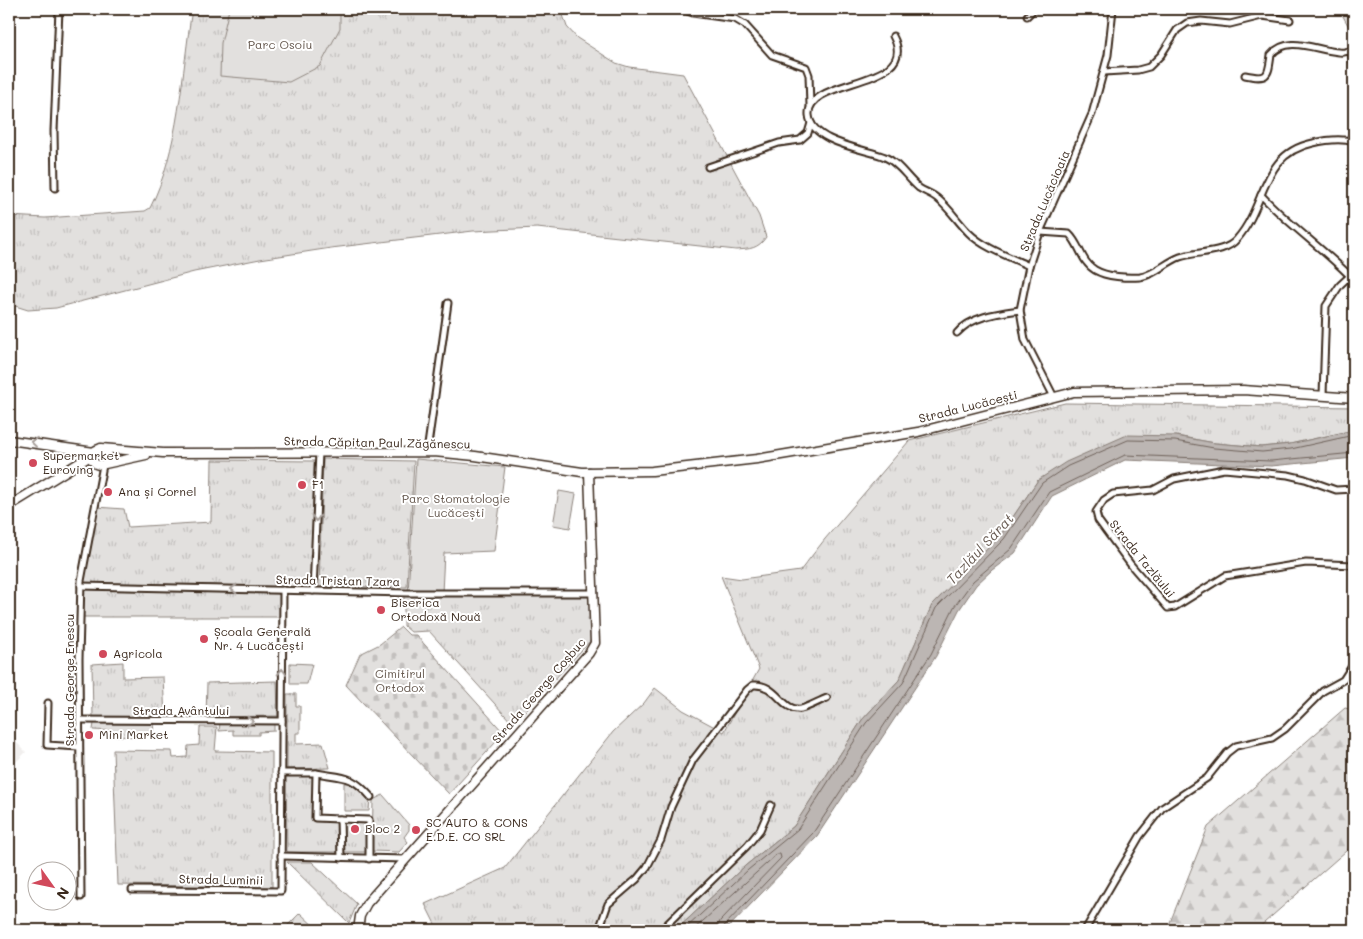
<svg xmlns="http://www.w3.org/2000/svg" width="1363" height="939" viewBox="0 0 1363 939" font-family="Mali,sans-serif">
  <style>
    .built { fill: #f1efee }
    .grass { fill: url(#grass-tufts); stroke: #8e857e }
    .forest { fill: url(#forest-firs); stroke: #8e857e }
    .cemetery { fill: url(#cemetery-stones); stroke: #8e857e }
    .park { fill: #e2e0de; stroke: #8e857e }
    .water { fill: #bcb6b3; stroke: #887e77 }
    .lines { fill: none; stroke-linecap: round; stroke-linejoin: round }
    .shore { stroke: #6f625a; stroke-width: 1 }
    .street-casing { stroke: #3b2a1e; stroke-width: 9 }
    .secondary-casing { stroke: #3b2a1e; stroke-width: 11 }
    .street { stroke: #fff; stroke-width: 5 }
    .secondary { stroke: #fff; stroke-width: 8 }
    .oneway { stroke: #a79f9a }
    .poi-dot { fill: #d1495b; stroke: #fff; stroke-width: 2 }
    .labels { text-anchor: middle; stroke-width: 4; stroke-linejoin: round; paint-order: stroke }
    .park-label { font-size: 12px; fill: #65584e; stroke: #fff }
    .street-label { font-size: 12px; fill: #3b2a1e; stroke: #fff }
    .poi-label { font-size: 12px; fill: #3b2a1e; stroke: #fff; text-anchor: start }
    .water-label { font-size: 14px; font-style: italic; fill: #685b52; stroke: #fff }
  </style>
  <defs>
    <pattern id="grass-tufts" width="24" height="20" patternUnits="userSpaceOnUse" patternTransform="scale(1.25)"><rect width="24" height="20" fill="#e2e0de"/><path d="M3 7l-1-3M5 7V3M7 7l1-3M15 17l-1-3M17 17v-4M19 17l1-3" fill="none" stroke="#c3c0be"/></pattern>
    <pattern id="forest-firs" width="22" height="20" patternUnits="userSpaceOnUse" patternTransform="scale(1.25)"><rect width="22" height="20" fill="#e2e0de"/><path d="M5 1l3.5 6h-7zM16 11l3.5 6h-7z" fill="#c3c0be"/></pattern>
    <pattern id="cemetery-stones" width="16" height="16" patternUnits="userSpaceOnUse" patternTransform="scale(1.25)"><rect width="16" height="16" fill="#e2e0de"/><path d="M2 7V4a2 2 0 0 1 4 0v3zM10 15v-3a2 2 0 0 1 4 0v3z" fill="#c3c0be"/></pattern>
  </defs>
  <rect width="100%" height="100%" fill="#fff"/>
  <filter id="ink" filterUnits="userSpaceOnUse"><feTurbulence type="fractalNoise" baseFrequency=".02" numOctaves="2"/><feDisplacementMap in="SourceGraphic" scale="10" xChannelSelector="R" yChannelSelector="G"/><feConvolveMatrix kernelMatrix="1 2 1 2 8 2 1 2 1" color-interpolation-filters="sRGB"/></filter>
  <g filter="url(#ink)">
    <polygon class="built" points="9,735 26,752 9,769"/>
    <g class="grass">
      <path d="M192,9h369l6,18 10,11 39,25 13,4 54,7 76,142 7,21c-8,12 -16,12 -30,13l-199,-22 -64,3 -142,17 -71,11 -66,13 -138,36 -28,2 -19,-6v-88l36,2 100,-7 5,-3c29,-57 32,-136 42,-199z"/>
      <polygon points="1339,9 1354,9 1354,36"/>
      <polygon points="1065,403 1354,407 1354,430 1290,444 1261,447 1215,443 1176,436 1038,480 1000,536 932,605 899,680 862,720 794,826 745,866 676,930 438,930 425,904 505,868 613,732 644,703 655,688 683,710 724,732 759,669 721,576 742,579 800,571 825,539 909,441"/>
      <polygon points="323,459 414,461 407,587 319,587"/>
      <polygon points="212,460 314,461 311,587 84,583 96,507 124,509 128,527 211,522"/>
      <polygon points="84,588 280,592 280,617 83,617"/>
      <polygon points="404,594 590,594 593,638 513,724 429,631 411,632 404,626"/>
      <polygon points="123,662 123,678 163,677 165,718 93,718 92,664"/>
      <polygon points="277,681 278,716 206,717 207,683"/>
      <polygon points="287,694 296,694 296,706 300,706 300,733 296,733 296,744 323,743 330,768 287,769"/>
      <polygon points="94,723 154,723 153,732 145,732 144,737 112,736 112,731 93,730"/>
      <polygon points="220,723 274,723 274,731 259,732 259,735 233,735 233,730 219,731"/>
      <polygon points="200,727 217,727 215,751 272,752 272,887 118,885 113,750 172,751 173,758 187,757 188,746 199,745"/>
      <polygon points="286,775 314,776 314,820 338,821 337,852 287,852"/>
      <polygon points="344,783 354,783 370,797 369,811 344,811"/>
      <polygon points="383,795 409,825 409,830 404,837 408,842 399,852 372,851 373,800"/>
      <polygon points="367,821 367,852 344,852 344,822"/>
      <polygon points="287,862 312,862 357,904 349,923"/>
      <polygon points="300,913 318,930 283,930"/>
    </g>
    <polygon class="forest" points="1345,708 1354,710 1354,844 1256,930 1167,930 1208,827"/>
    <polygon class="cemetery" points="401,627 409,635 416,635 504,733 449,794 346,685 360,654 380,644"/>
    <g class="park">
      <polygon points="229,9 340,9 340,28 320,66 289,82 220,76 221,43"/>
      <polygon points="416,459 505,467 494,551 444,553 442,593 408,593"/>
      <polygon points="559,491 576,494 570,528 553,525"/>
      <polygon points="290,663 312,664 307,684 290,684"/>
    </g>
    <polygon class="water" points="1354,430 1354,458 1271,466 1125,460 1052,496 1015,553 992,570 976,585 959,610 936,656 817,836 726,930 676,930 745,866 794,826 862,720 899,680 932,605 1000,536 1038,480 1066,462 1127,435 1176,436 1215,443 1261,447 1290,444"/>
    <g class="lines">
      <g class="shore">
        <polyline points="684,930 748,870 798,829 866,723 903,683 936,608 1004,539 1042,483 1068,466 1128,440 1175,441 1214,448 1262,452 1291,449 1354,435"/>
        <polyline points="693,930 777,854 780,854 781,858 720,921 717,930"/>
        <polyline points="723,930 725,925 813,833 931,654 954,607 973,581 1011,549 1049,492 1125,455 1271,461 1354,453"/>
      </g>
      <defs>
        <g id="street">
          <polyline points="682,9 693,13 735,19 745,25 772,55 806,67 809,75 810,106"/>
          <polyline points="1027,16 1034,9"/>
          <path d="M893,36c28,53 -87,40 -84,79 2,28 57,34 76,42 14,6 22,21 34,31 6,4 14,6 19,11 12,10 20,23 31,34 15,15 41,24 60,33"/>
          <polyline points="1104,72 1138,70 1149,67 1161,55 1177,30 1187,23 1201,21 1230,24 1262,16 1290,20"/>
          <path d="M1245,75c24,5 23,1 26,-20 17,-21 46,-4 68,-3 4,1 8,-1 12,-1l3,15"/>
          <polyline points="1350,141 1354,131"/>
          <polyline points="708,167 779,143 800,140 808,133 811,123"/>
          <polyline points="55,188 54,131 59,9"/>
          <path d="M1261,195c27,29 60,52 88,80"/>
          <path d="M1040,232l29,2c11,10 12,28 26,36 12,7 32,8 45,7 15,-2 26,-15 40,-20 17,-6 45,-3 57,-18 30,-34 23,-85 76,-96 13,-3 29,-5 41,-1"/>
          <path d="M957,333c14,-17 42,-20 63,-23"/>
          <polyline points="1323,395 1326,306 1340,285 1354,272"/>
          <polyline points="1054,397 1025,340 1020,310 1029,266 1040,232 1092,114 1108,55 1113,9"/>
          <polyline points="427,452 448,303"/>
          <polyline points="1354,489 1336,490 1305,479 1288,475 1224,469 1174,479 1153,490 1113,494 1104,500 1096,512 1098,520 1131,565 1168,608 1175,607 1225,576 1306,563 1354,565"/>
          <polyline points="81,586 408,593 594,593"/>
          <polyline points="313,591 319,452"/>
          <polyline points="48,703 47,745 79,747"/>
          <polyline points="79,720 282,721"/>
          <polyline points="281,773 316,773 315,818 340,819"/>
          <path d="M316,773c27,5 35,1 55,24"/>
          <polyline points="281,856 405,859"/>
          <polyline points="341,858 340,819 369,820 369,859"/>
          <polyline points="132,890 281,891 283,590"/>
          <polyline points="81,897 79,659 81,581 103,465"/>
          <path d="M599,930l9,-26 29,-25 10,-12 14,-27 10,-33 22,-47 54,-70 6,-5c24,-2 29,27 48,24 8,-2 18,-8 26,-11"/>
          <polyline points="661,930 747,846 760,830 771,805"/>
          <polyline points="1085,930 1140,836 1162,808 1207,778 1227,753 1236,746 1272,738 1285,729 1323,691 1343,680 1354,663"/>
        </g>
        <g id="secondary">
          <polyline points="9,440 94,452"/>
          <polyline points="101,448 163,453 434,452 475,456 582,472 652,471 757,459 918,432 1074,392 1243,390 1354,398"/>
          <circle cx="100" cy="457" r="8"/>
          <polyline points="105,464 146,455"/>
          <polyline points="9,506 92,455"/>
          <polyline points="358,930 360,916 367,903 589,653 595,643 589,472"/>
        </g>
      </defs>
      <use href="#street" class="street-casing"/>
      <use href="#secondary" class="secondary-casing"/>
      <use href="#street" class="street"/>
      <use href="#secondary" class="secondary"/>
    </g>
    <defs><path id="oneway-chevron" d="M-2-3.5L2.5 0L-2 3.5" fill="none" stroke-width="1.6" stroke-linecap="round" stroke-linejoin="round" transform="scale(1.25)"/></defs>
    <g class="oneway">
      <use href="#oneway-chevron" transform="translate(34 442) rotate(-174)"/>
      <use href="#oneway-chevron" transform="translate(316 518) rotate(92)"/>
      <use href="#oneway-chevron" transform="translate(234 589) rotate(-179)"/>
      <use href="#oneway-chevron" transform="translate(282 672) rotate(-90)"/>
      <use href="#oneway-chevron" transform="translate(250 721)"/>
    </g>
  </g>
  <g class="poi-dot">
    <circle cx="33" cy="463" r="5"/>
    <circle cx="302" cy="485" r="5"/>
    <circle cx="108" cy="492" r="5"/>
    <circle cx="381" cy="610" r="5"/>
    <circle cx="204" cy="639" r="5"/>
    <circle cx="103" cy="654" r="5"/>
    <circle cx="89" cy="735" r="5"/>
    <circle cx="355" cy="829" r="5"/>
    <circle cx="416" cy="830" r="5"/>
  </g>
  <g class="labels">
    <g class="park-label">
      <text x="280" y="49">Parc Osoiu</text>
      <text x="456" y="503">Parc Stomatologie<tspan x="456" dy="14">Lucăcești</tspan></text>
      <text x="400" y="678">Cimitirul<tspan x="400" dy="14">Ortodox</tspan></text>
    </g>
    <g class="street-label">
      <text transform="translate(1045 201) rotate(-67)" y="4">Strada Lucăcioaia</text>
      <text transform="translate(968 407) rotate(-14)" y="4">Strada Lucăcești</text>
      <text transform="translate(377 443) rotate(1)" y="4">Strada Căpitan Paul Zăgănescu</text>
      <text transform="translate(1142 559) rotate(51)" y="4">Strada Tazlăului</text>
      <text transform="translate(338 581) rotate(1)" y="4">Strada Tristan Tzara</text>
      <text transform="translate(70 680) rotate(-90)" y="4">Strada George Enescu</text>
      <text transform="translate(539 691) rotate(-49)" y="4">Strada George Coșbuc</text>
      <text x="181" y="715">Strada Avântului</text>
      <text transform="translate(221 880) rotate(1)" y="4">Strada Luminii</text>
    </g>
    <g class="poi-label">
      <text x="43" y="460">Supermarket<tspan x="43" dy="14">Euroving</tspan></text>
      <text x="312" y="489">F1</text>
      <text x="118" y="496">Ana și Cornel</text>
      <text x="391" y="607">Biserica<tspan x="391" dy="14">Ortodoxă Nouă</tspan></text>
      <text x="214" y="636">Școala Generală<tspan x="214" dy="14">Nr. 4 Lucăcești</tspan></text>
      <text x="113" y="658">Agricola</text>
      <text x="99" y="739">Mini Market</text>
      <text x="426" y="827">SC AUTO &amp; CONS<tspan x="426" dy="14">E.D.E. CO SRL</tspan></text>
      <text x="365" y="833">Bloc 2</text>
    </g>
    <g class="water-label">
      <text transform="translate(980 549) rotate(-47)" y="5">Tazlăul Sărat</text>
    </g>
  </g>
  <rect width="1363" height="939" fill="none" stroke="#fff" stroke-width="30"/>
  <rect x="15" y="15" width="1333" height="909" fill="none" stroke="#3b2a1e" stroke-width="2" filter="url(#ink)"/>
  <g transform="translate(52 886) rotate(123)"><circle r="24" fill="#ffffff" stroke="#b1aaa5"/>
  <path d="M0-4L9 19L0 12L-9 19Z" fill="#d1495b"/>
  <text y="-8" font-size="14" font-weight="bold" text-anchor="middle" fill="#3b2a1e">N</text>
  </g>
</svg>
